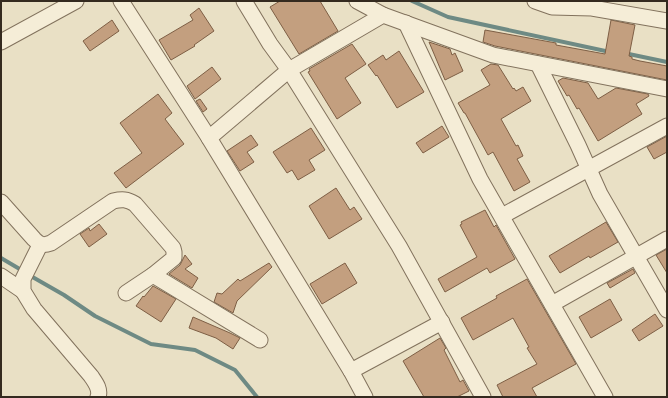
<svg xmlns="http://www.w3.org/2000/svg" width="668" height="398" viewBox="0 0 668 398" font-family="Merriweather,serif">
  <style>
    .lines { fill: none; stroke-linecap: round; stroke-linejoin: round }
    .stream { stroke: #6e8a84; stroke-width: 4 }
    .building { fill: #c39f7f; stroke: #7e5f45 }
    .minor-casing { stroke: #82725d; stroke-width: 17 }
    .minor { stroke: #f5edd7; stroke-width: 15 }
  </style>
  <rect width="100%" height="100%" fill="#e9e0c5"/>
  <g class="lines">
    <g class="stream">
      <polyline points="412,1 448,17 610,52"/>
      <polyline points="624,53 667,62"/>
      <polyline points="1,258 23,271"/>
      <polyline points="29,275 64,295 95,316 151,344 195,350 235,370 257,397"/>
    </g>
  </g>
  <g class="building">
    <polygon points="280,1 320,1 338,31 299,54 270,7"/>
    <polygon points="199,8 214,31 194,45 195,46 171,60 159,40 193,20 190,15"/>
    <polygon points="112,20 119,31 90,51 83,41"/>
    <polygon points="611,20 635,25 629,56 632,57 632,59 640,61 667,66 667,80 495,46 483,42 485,30 556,43 556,45 605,54"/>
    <polygon points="429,42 450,49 452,55 455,53 463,71 445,80"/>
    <polygon points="352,44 366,64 345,78 361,103 337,119 308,72 310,71 309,69"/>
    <polygon points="399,51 424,92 397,108 377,75 376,76 368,65 383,55 386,60"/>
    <polygon points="491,64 498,65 513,89 514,88 516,91 523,87 531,101 501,119 516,146 518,145 523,156 517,159 530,182 514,191 493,152 488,155 465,113 464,113 458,103 490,85 481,70"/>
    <polygon points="212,67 221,79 195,99 187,86"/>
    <polygon points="563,78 588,83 598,99 616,88 648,94 649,96 636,104 642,114 598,141 579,108 577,109 569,95 567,96 558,81"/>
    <polygon points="158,94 172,113 165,119 184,144 126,188 114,173 142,153 120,123"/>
    <polygon points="200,99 207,109 203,112 196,101"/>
    <polygon points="442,126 449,137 423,153 416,143"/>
    <polygon points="311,128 325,150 309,160 315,170 298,180 292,170 287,173 273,152"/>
    <polygon points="251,135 258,145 247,152 254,162 240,171 227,151"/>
    <polygon points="667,136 667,152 654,159 647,147"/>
    <polygon points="336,188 350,210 354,207 362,219 329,239 309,206"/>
    <polygon points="485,210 494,227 496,225 515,259 490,273 487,268 445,292 438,279 477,257 460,225 462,224 461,222"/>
    <polygon points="606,222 618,242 590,258 589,256 560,273 549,256"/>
    <polygon points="99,224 107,234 89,247 80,234 89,228 90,231"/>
    <polygon points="667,249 667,273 656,255"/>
    <polygon points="185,255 192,264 185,269 198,278 192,288 169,274 180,265"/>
    <polygon points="269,263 272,267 237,301 233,313 214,302 217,293 222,294 238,279 240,281"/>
    <polygon points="345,263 357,283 322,304 310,284"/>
    <polygon points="633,269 635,273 610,288 607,283"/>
    <polygon points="527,279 576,364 532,388 537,397 503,397 497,385 537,364 527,348 529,347 513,318 473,340 461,318 497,298 496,296"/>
    <polygon points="153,286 176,299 161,322 136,306 143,296 144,297"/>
    <polygon points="610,299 622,320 591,338 579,317"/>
    <polygon points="655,314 663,326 639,341 632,330"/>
    <polygon points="193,317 230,333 240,338 233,349 216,338 189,328"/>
    <polygon points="440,338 446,348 444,350 460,382 463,380 469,391 457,397 424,397 403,361"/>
  </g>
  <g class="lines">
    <defs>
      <g id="minor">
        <polyline points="121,1 209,138 351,371 365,397"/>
        <polyline points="244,1 270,44 289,70 399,246 483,397"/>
        <polyline points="357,1 383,15"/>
        <polyline points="535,1 552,7 592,8 667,21"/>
        <polyline points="406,23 480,179 605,397"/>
        <polyline points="1,42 76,1"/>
        <polyline points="538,64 578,145 600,194 667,310"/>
        <polyline points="209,138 289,70 383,15 493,55 667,89"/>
        <path d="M1,202l33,37c6,6 9,7 17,4l62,-42c9,-2 14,-2 22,3l38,44 1,4v6l-21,17 -27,18"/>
        <polyline points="502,216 667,126"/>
        <path d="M40,245l-17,34v12l11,18 57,67c4,6 10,13 7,21"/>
        <polyline points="153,275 260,340"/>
        <polyline points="1,276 23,291"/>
        <polyline points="552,304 667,239"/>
        <polyline points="351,371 442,322"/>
      </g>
    </defs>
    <use href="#minor" class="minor-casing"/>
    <use href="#minor" class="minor"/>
  </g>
  <rect width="668" height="398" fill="none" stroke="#342a1f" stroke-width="4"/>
</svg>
